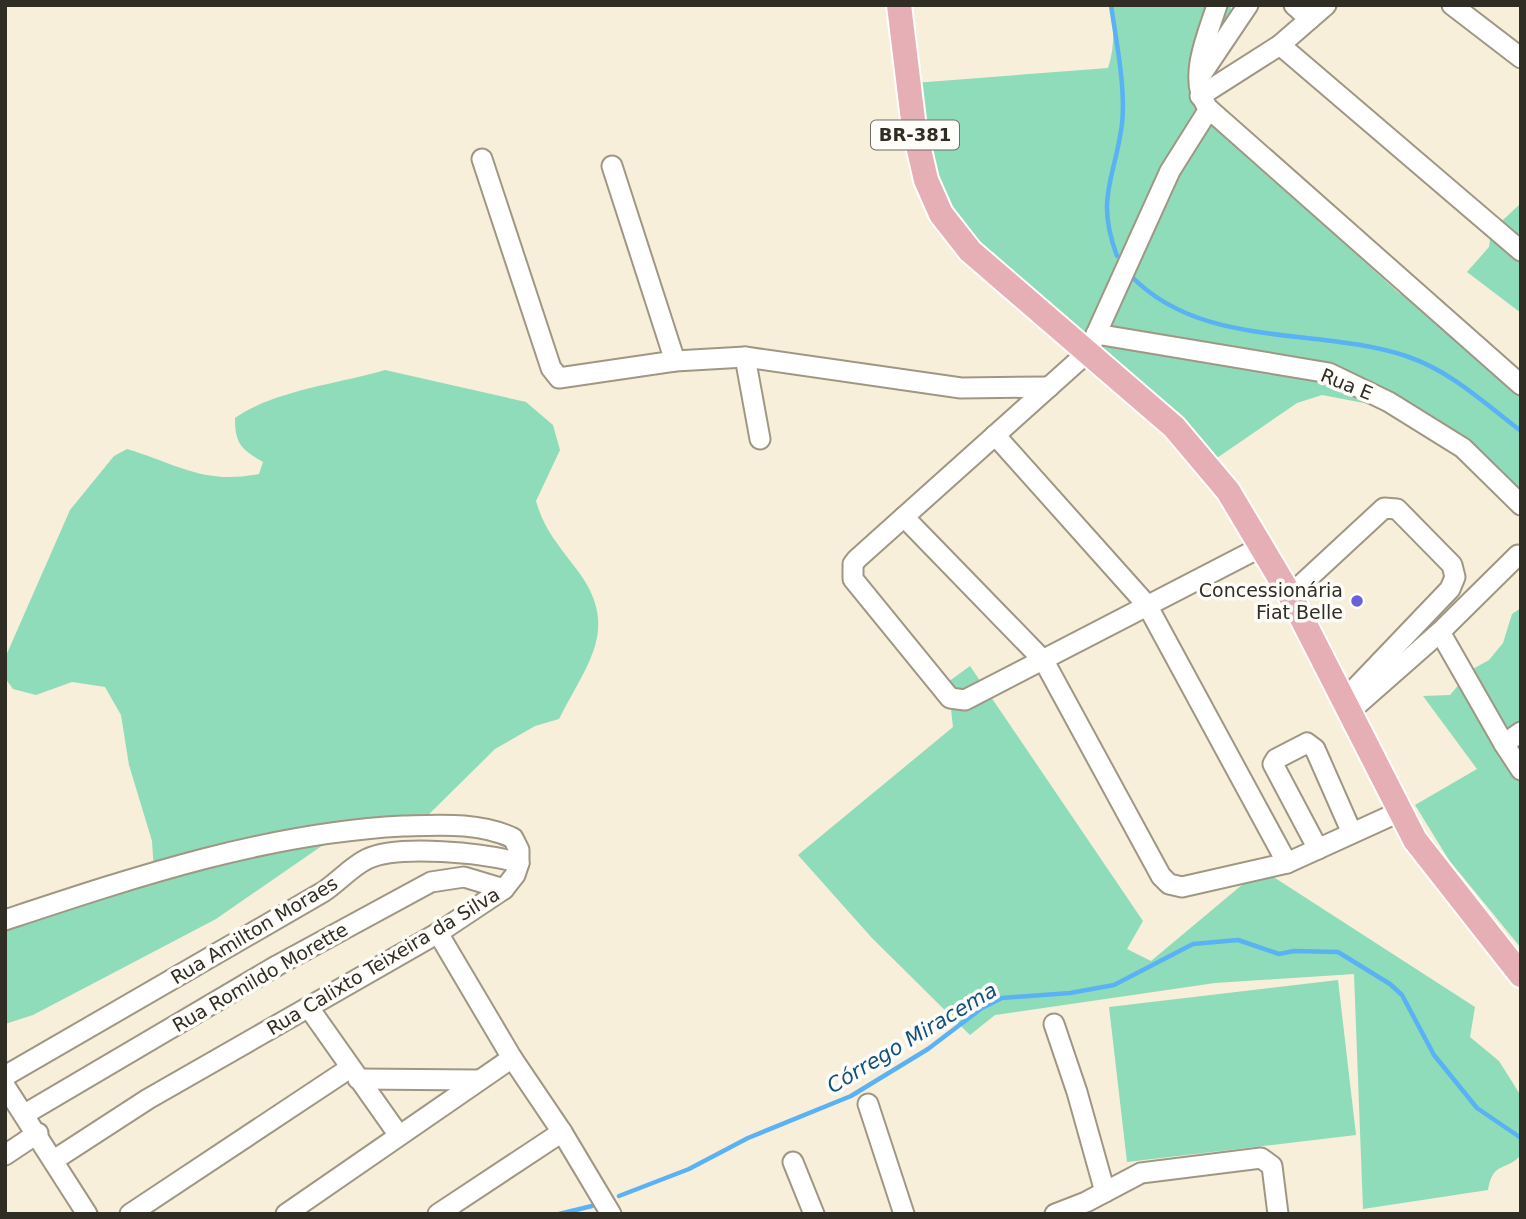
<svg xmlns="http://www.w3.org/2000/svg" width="1526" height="1219" viewBox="0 0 1526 1219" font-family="'DejaVu Sans',sans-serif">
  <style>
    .green { fill: #8edcb9 }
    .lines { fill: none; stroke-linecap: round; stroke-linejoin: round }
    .stream { stroke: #5ab2f5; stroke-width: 4.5 }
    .minor-casing { stroke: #9f9784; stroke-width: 23 }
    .major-casing { stroke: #fff; stroke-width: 28 }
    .minor { stroke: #fff; stroke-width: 19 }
    .major { stroke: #e6afb5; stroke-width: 24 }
    .poi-dot { fill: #6762dc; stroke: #fffdf9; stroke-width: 2.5 }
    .labels { text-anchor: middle; stroke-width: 7; stroke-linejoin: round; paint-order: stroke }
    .shield { fill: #fffdf9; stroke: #6e6b65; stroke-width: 2 }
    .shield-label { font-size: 18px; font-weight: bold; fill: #302d25 }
    .street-label { font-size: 19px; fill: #302d25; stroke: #fffdf9 }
    .poi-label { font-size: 19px; fill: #302d25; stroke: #fffdf9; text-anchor: end }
    .water-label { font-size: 21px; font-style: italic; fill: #10527e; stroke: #fffdf9 }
  </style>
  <rect width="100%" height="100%" fill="#f7efda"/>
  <g class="green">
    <path d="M1111,5h118l11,19 -44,85 203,184 24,13 98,91v107l-74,-75 -62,-22 -63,-12 -25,8 -83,57 -209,-184 -68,-77 -23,-116 194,-15c7,-20 6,-42 3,-63z"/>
    <polygon points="1521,203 1521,313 1467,272 1489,247 1493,217 1503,220"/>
    <path d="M385,370l141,32 27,23 7,25 -24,51c8,28 21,42 38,65 48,60 15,94 -15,153l-24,7 -40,23 -77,76 -92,18 -110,76 -183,96 -28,9v-104l149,-48 -2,-31 -23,-76 -8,-50 -16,-28 -33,-5 -36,13 -23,-6 -8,-11v-20l65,-148 44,-54 13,-7c50,15 77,36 132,25l4,-12c-22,-13 -28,-18 -28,-44 40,-28 103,-34 150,-48z"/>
    <polygon points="1521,608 1521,948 1449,860 1415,805 1477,769 1423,696 1450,695 1471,670 1489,660 1503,643 1512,614"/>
    <path d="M970,666l173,255 -16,28 24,12 110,-92 214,138 -5,30 29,24 22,35v58c-12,18 -28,5 -33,36l-125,19 -9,-235 -139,9 -220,32 -25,20 -98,-97 -74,-83 155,-128 -5,-45z"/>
    <polygon points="1338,980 1356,1135 1127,1162 1109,1007"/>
  </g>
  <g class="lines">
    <g class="stream">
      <path d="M1111,5c5,35 15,84 11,119 -7,55 -27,73 -5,132"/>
      <path d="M1130,275c72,75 185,51 276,81 45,15 78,47 115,75"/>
      <polyline points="619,1196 689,1169 748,1138 851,1096 928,1049 982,1008 1002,998 1070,993 1114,985 1193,944 1238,940 1279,954 1294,951 1338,952 1390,984 1402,995 1434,1055 1477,1108 1521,1138"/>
      <polyline points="559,1214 592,1206"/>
    </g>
    <defs>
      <g id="minor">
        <polyline points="1294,5 1310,19"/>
        <polyline points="1452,5 1521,58"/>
        <polyline points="1280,45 1521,251"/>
        <polyline points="1203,72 1248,5"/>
        <polyline points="1200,96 1280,45 1326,5"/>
        <path d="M1206,105c-18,-28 2,-71 11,-100"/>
        <polyline points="482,159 551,368 559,378 675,361 745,357 961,388 1049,387"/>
        <polyline points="612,166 675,361"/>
        <polyline points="1096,334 1329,373 1389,402 1463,448 1521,505"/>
        <polyline points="745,357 760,439"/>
        <polyline points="995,435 1147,605 1287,863 1399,812"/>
        <polyline points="904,517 1044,661 1161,876 1169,884 1182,887 1287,863"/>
        <polyline points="1261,547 965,700 950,698 853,579 853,564 857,559 1088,352 1170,171 1209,109 1521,385"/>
        <polyline points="1290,595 1384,508 1397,509 1452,565 1455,577 1450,589 1343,701"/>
        <polyline points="1440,632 1518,555"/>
        <polyline points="1349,712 1440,632 1504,744"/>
        <polyline points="1521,732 1504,744 1521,770"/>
        <polyline points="1318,849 1273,764 1276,759 1307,743 1315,749 1352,833"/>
        <path d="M5,920c130,-43 261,-87 398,-94 37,-1 76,-4 110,12l6,12v13l-4,12 -11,14 -66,44 -290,166 -94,61"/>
        <polyline points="438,933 512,1058 562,1132 611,1214"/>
        <polyline points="309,1008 398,1134"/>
        <polyline points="1054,1024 1077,1092 1105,1192"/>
        <path d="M5,1076l318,-184c15,-10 28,-25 44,-33 31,-15 119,-6 152,4"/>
        <polyline points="358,1079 478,1080"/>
        <polyline points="5,1086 87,1214"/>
        <polyline points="868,1104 904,1214"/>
        <polyline points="25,1114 278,965 431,882 464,877 504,889"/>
        <polyline points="5,1155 38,1133"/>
        <polyline points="793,1162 814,1214"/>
        <polyline points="130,1214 350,1068"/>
        <polyline points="286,1214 512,1058"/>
        <polyline points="438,1214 562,1132"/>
        <polyline points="1055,1214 1086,1202 1141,1173 1261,1158 1272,1166 1278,1214"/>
      </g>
      <polyline id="major" points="899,5 914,128 926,180 941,214 970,251 1174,427 1228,491 1290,595 1415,840 1521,975"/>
    </defs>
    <use href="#minor" class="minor-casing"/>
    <use href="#major" class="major-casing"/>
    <use href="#minor" class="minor"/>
    <use href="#major" class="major"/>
  </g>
  <circle class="poi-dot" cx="1357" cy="601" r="7"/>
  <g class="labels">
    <rect class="shield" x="871" y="120.5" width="88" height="29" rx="5"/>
    <g class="shield-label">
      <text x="915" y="141">BR-381</text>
    </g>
    <g class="street-label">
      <text transform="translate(1347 384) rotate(22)" y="7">Rua E</text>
      <text transform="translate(254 930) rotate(-31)" y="7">Rua Amilton Moraes</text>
      <text transform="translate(383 961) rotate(-31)" y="7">Rua Calixto Teixeira da Silva</text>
      <text transform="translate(260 977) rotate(-30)" y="7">Rua Romildo Morette</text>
    </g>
    <g class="poi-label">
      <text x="1343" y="597">Concessionária<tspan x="1343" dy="22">Fiat Belle</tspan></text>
    </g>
    <g class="water-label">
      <text transform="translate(912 1038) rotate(-31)" y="7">Córrego Miracema</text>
    </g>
  </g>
  <rect width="1526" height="1219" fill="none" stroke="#302d25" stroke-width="14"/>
</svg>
